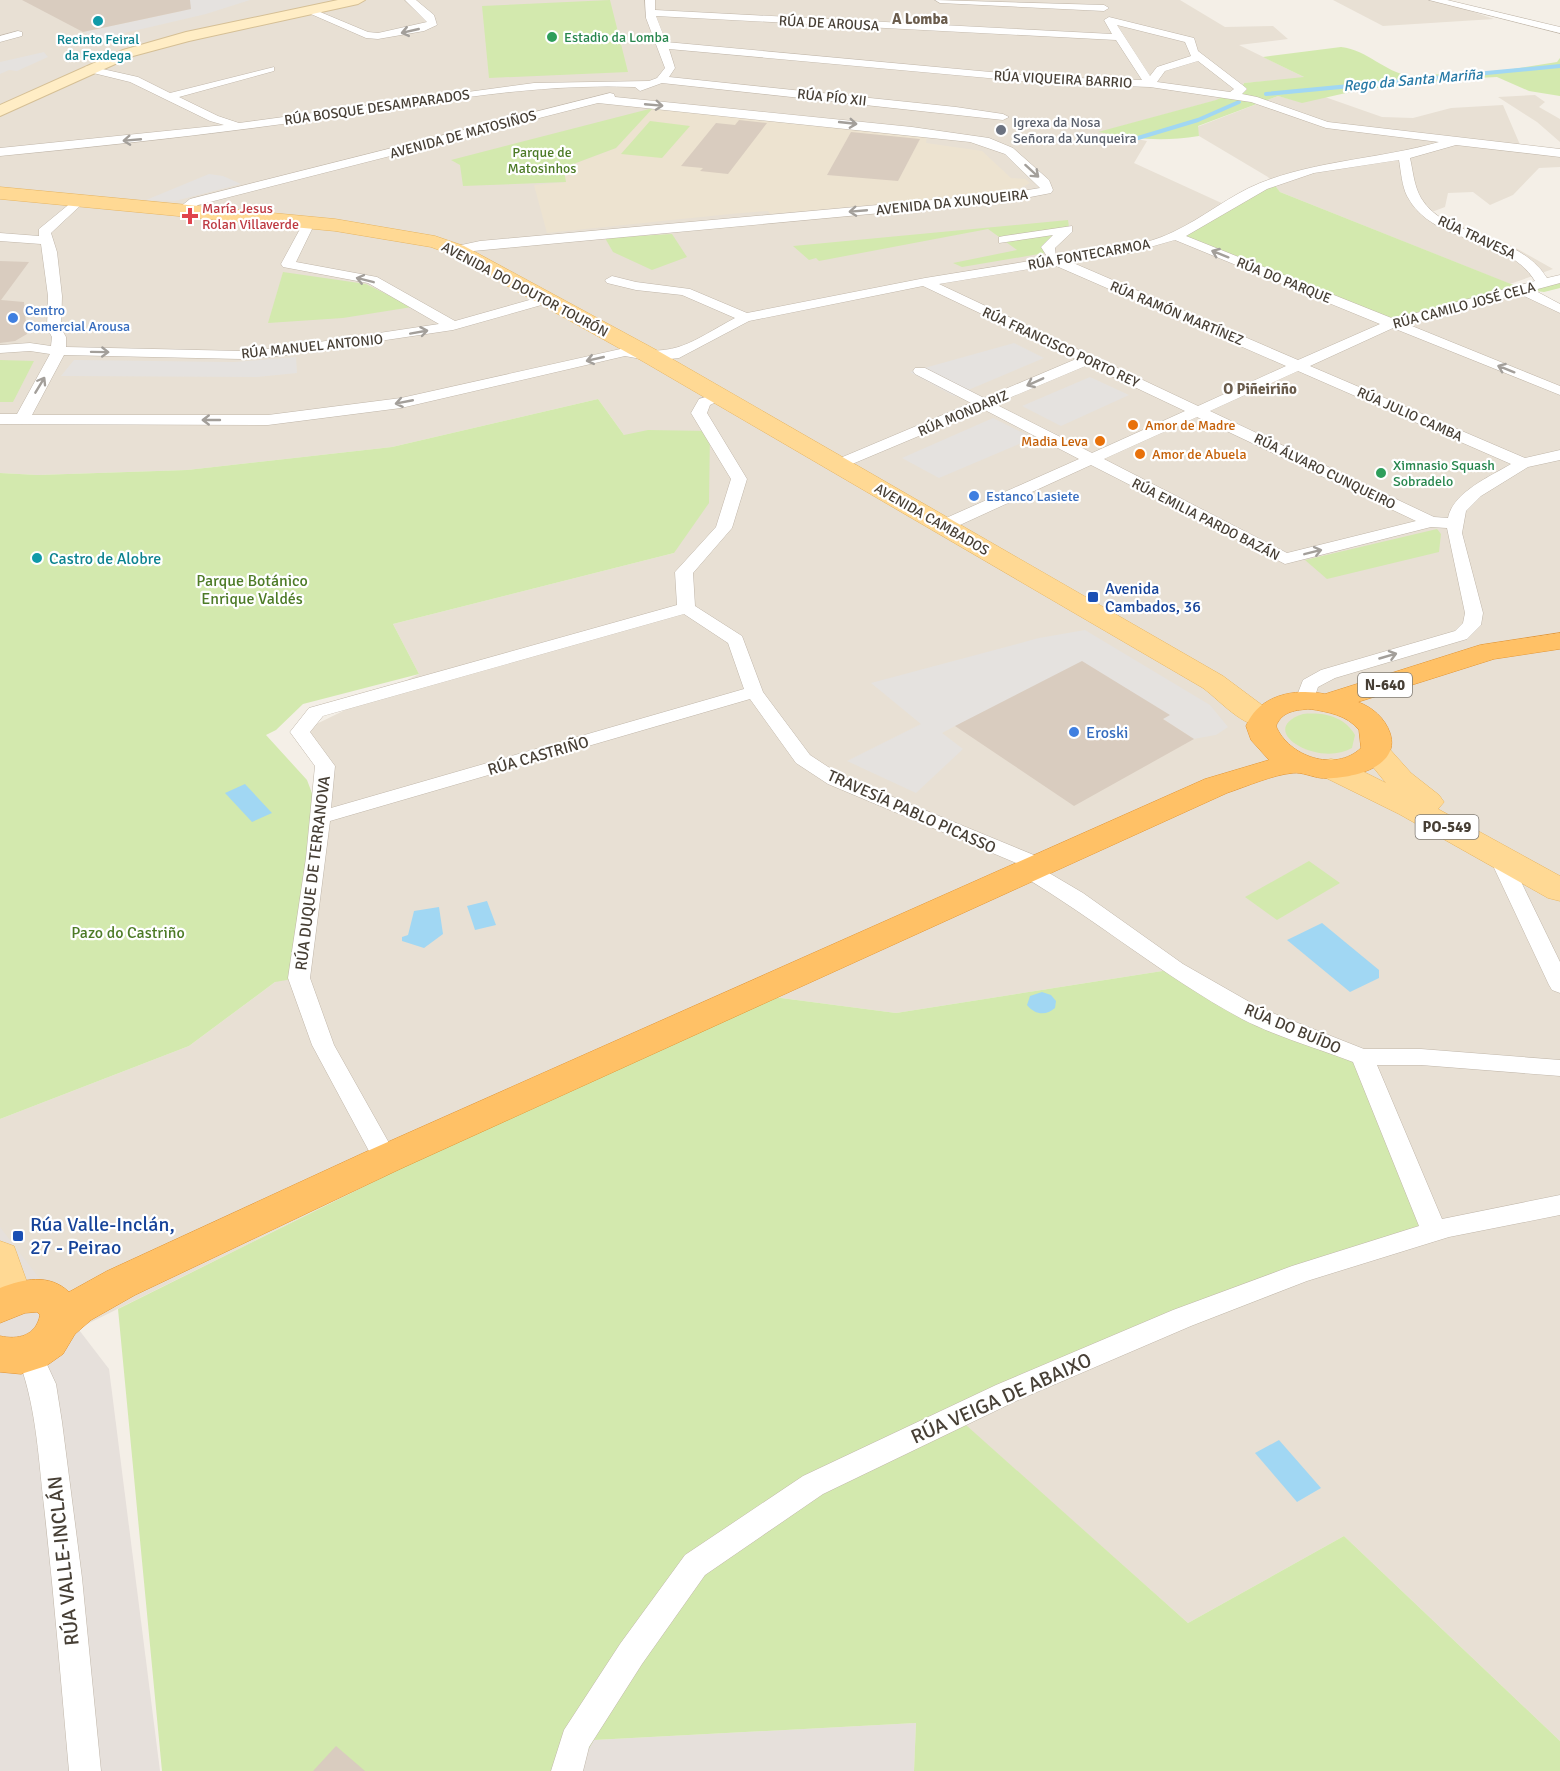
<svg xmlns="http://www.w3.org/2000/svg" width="1560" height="1771" viewBox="0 0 1560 1771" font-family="Signika,sans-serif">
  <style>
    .residential { fill: #e8e0d4 }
    .industrial { fill: #e6e0db }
    .education { fill: #ede3d0 }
    .green { fill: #d3e9ae }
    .parking { fill: #e5e2df }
    .water { fill: #a1d7f3 }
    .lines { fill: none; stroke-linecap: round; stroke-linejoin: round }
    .stream { stroke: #a1d7f3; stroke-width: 4 }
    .building { fill: #d9ccbf }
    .street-casing { stroke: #c0b6a9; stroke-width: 1 }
    .secondary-casing { stroke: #d5bf95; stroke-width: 2 }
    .primary-casing { stroke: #e7b561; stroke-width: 1 }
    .highway-casing { stroke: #e29432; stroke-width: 1 }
    .street { fill: #fff; fill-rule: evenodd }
    .secondary { fill: #ffedc5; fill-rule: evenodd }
    .primary { fill: #ffd994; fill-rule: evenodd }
    .highway { fill: #ffc166; fill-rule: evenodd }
    .oneway { stroke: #a39f9a }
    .culture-dot { fill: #0f9aa8; stroke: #fff; stroke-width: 2 }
    .leisure-dot { fill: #2e9e5b; stroke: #fff; stroke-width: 2 }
    .worship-dot { fill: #6b7280; stroke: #fff; stroke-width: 2 }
    .health-dot { fill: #e0444e; stroke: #fff; stroke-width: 2 }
    .shop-dot { fill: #3f7fe0; stroke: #fff; stroke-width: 2 }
    .food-dot { fill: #e8710a; stroke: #fff; stroke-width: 2 }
    .transit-dot { fill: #1a4fb4; stroke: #fff; stroke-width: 2 }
    .labels { text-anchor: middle; stroke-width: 4.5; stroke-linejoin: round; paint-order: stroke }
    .far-street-label { font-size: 14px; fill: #473f35; stroke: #fff }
    .far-leisure-label { font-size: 14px; fill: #27864d; stroke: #fff; text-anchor: start }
    .far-culture-label { font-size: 14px; fill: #0d838f; stroke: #fff }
    .far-worship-label { font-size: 14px; fill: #5b616d; stroke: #fff; text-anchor: start }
    .far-park-label { font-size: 14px; fill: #4d7b27; stroke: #fff }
    .far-health-label { font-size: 14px; fill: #be3a42; stroke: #fff; text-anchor: start }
    .far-shop-label { font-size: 14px; fill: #366cbe; stroke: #fff; text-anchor: start }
    .far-food-label { font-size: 14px; fill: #c56008; stroke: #fff; text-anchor: start }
    .far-neighbourhood-label { font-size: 15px; font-weight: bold; fill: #6a5c4c; stroke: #fff }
    .far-water-label { font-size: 15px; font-style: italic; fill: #287aa6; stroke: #fff }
    .shield { fill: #fff; stroke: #7e7972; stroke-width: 1.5 }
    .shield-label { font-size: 15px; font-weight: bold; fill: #473f35 }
    .culture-label { font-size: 16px; fill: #0d838f; stroke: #fff; text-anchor: start }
    .park-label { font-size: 16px; fill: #4d7b27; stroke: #fff }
    .transit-label { font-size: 16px; fill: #164399; stroke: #fff; text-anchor: start }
    .shop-label { font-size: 16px; fill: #366cbe; stroke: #fff; text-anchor: start }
    .street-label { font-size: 16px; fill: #473f35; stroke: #fff }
    .near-transit-label { font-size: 20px; fill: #164399; stroke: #fff; text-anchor: start }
    .near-street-label { font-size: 20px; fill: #473f35; stroke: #fff }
  </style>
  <rect width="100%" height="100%" fill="#f4efe7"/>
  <g class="residential">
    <polygon points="0,0 1180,0 1225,27 1273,26 1288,39 1239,45 1306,78 1244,83 1232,96 1100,132 1147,141 1134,163 1228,206 1521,289 1560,309 1560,1741 1344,1536 1188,1623 956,1417 1175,969 896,1013 751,994 29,1353 0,1289 0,1119 189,1046 275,982 325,766 300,732 419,674 393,624 674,553 624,435 598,399 392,447 187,470 38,475 0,473"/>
    <polygon points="1333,0 1438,0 1494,19 1383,26"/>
    <polygon points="1535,95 1545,102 1539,107 1560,119 1560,142 1537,122 1498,97"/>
    <polygon points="1278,96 1302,102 1325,97 1382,117 1413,118 1451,108 1503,105 1521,147 1560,153 1560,167 1539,168 1513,195 1490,205 1473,192 1448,193 1445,207 1429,213 1514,247 1553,269 1510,284 1280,192 1268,177 1199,136 1197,127"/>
  </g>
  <g class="industrial">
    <polygon points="0,1227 109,1369 160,1771 0,1771"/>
    <polygon points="916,1723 914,1771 567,1771 575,1741"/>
  </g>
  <polygon class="education" points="653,108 927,135 926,143 982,151 1011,178 1025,179 1030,183 1010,193 770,214 768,211 730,214 547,233 534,185 566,182 563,171 576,163 616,148"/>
  <g class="green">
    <polygon points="610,0 628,72 489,78 482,6"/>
    <path d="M1341,47c27,3 43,25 69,29l97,-6 50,-8 3,-4v38l-31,-5 -32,-14 -39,2 -99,11 -57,13 -24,-7 -80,30 1,10c-39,6 -62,3 -101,-4l118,-32 25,-11 3,-6 60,-6 -41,-20z"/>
    <polygon points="653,108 616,148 576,163 564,171 566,182 463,186 460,165 451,160"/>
    <polygon points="650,121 690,126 662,158 621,154"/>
    <polygon points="1273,183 1280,192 1521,288 1560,279 1560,288 1544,292 1521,289 1391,324 1176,236"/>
    <polygon points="1068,220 1069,227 1002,239 988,229 819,261 816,258 809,260 793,246"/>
    <polygon points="1062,231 1045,253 962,267 953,263 1017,250 1006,242"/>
    <polygon points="672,234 687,257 652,270 613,252 605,238"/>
    <polygon points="283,272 366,284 412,307 343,318 268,323"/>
    <polygon points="0,360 34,361 13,402 0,402"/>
    <polygon points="598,399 624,435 648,430 710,431 709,503 674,553 393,624 419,674 303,704 276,730 266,735 307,780 321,817 299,978 275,982 189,1046 0,1119 0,473 38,475 187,470 392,447"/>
    <polygon points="1437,529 1441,534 1439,552 1327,579 1305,560"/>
    <path d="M1303,714c20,-2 41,2 52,21l-3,13c-34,20 -98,-18 -49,-34z"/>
    <polygon points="1309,861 1340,883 1277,920 1245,897"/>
    <polygon points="1175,969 1362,1057 1434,1231 957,1417 1188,1623 1344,1536 1560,1741 1560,1771 914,1771 916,1723 594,1740 576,1771 162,1771 118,1309 751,994 896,1013"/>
  </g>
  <g class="parking">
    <polygon points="189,0 250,0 206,14 99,39 83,32 182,11"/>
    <polygon points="44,52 48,57 17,71 9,70 0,74 0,62"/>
    <polygon points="209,174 223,176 241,184 175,201 146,200"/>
    <polygon points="1014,343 1044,358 954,396 910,372"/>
    <polygon points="296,357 297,373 257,377 61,376 74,360 234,362"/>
    <polygon points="1090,377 1129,395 1061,426 1022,406"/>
    <polygon points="993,418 1033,438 939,478 902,458"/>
    <polygon points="1085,630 1210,705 1228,727 1216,735 1194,739 1163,719 1169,715 955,726 942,733 963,749 916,793 847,761 921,724 871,683 1039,638"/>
  </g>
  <g class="water">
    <polygon points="245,784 272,813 252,822 225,793"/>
    <polygon points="487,901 496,925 475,930 467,906"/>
    <polygon points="439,907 443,934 424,948 402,941 402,937 408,935 414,911"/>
    <polygon points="1322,923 1379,970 1379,978 1350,992 1287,940"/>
    <path d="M1042,992l9,3 5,6 -1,7c-9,8 -20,7 -28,-3l3,-9z"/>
    <polygon points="1279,1440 1321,1488 1297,1502 1255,1453"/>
  </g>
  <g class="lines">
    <g class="stream">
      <polyline points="1266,94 1560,66"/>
      <polyline points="1138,138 1198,120 1239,102"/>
    </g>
  </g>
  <g class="building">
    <polygon points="22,0 190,0 191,9 83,32"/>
    <polygon points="739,120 767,123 728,174 700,171 703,168 681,166 716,123 735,125"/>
    <polygon points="851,132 920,139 898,181 827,175"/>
    <polygon points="0,261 29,262 1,300 24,302 27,334 15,341 0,343"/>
    <polygon points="1082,661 1170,715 1163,719 1194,739 1074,806 955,726"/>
    <polygon points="336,1746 365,1771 313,1771"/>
  </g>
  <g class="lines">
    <defs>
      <g id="street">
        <polygon points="405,0 416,0 434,15 437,25 424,31 378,39 366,38 304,11 313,9 368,32 378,33 427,22"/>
        <path d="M645,0h10v10l457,24 -8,-14 5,-3 85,21 4,13 47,36 2,2 -5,5 15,3 71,25 232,27v8l-104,-12 -46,13c3,13 4,28 11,40 25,42 96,32 126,80l13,-3v8l-26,7 26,14v9l-40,-19 -113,30 153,62v9l-167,-67 -83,38 215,92 35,-8v10l-32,7 -47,29 -15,15 -4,22 21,80 -2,12 -14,14 -132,39 -17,9 -2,6 3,7 -2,4h-14l-5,-11 5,-13 18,-10 134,-39 8,-8 2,-10 -18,-85 -16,-1 -146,37 -194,-99 -142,65h-12l-2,-4 2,-4 142,-63 -96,-50 -138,58h-12l-2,-3 2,-3 138,-58 -56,-29 -2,-3 2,-3h10l59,30 92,-39 -153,-73 -174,35 -70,37 -27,3 -27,-5 -224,52 -133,17 -268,-1v-10h17l33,-60 -20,-3 -30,2v-8l30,-2 21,3 1,-9 -5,-9 1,-32 -7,-52 -41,-3v-8l39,3v-7l39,-32 4,1v6l-31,29 6,19 5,44 -1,32 5,9v10l175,4 38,-3 160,-24 -71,-41 -85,-16 -2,-3 19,-35 -3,-5 6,-4 5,1 4,8 -16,33 81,15 78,44 92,-26 7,4 -2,3 -99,28 -174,26 -38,3 -177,-4 -32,60h236l133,-17 224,-50c53,9 65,-6 110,-30l-53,-23 -46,-5 -29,-7 -2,-3 7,-4 24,6 54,7 57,24 178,-35 123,-20 -7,-11 12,-12 -54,8v-6l5,-1 68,-10v6l-17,16 1,9c38,-6 82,-8 117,-25 30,-14 57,-37 87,-49 58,-23 120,-24 179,-41l-113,-14 -75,-26 -101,-15 -106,-4 -375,-34 6,19 -6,9 287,30 47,7 6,3 -6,3 -341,-37 -22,8 -5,-4c-100,-4 -198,15 -297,29 -112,17 -225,29 -338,40v-8l224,-23 -14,-4 -80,-39 -45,-11v-4l4,-1 49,11 32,16 104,-26v4l-95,26 39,19 21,7 295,-40 115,-2 8,-3 8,-10 -19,-50zM656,16l460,24 26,40 -98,-3 -378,-35zM1117,25l68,17 6,14 -34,11 -7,9zM1198,61l36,28 -4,3 -73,-10 8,-11zM1399,160c2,12 3,26 8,36 26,50 99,38 128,85l-141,38 -208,-83 81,-47 47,-16zM1175,240l205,84 -82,36 -227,-98 58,-9zM1054,265l232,101 -88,40 -259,-122zM1088,365l97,46 -93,42 -97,-49zM1298,371l213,93c-20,12 -58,28 -63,54l-14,-1 -224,-106zM1197,417l219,104 -129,32 -183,-94z"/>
        <polygon points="935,0 1104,5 1109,8 1104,11 940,3"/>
        <polygon points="1429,0 1447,0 1560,27 1560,33"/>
        <polygon points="18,31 22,32 22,36 0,42 0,36"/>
        <polygon points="610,93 614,94 615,97 912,127 989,138 1013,148 1049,180 1053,190 1051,193 1010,201 452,253 452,247 480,241 1010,193 1040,188 1005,154 970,142 598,103 198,205 185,214 177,214 175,211 190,199"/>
        <path d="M719,393l7,4 -16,8 -3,8 40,66 -15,49 -39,45 2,33 47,30 21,56 47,63 32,21 204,84 3,5 -5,5 39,23 100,71 77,44 104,41h57l139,11v16l-139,-11h-44l65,154 118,-24v20l-111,22 -142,44 -116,45 -175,75 -193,93 -118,81 -63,89 -53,83 -6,24h-32l13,-41 56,-86 65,-89 118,-79 193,-91 177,-75 119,-44 127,-40 -66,-164c-36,-14 -76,-25 -111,-43 -78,-42 -145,-99 -221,-144l-3,-5 3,-5 -193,-81 -32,-21 -46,-64 -420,122 -20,157 24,67 64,114 -3,7 -9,2 -9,-2 -65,-121 -24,-67 18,-120 9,-92 -25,-34 19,-24 368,-103 -2,-33 41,-45 15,-48 -40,-66 8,-14zM684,614l44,29 16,46 -413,119 4,-42 -25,-34 13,-16z"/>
        <polygon points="1499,850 1506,852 1509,857 1560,962 1560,993 1552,990 1549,985 1489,857 1492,852"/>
        <path d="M29,1342l9,3 18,39 6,38 20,156 19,193h-32c-8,-89 -15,-177 -25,-265 -6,-52 -8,-104 -28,-153l4,-8z"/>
      </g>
      <polygon id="secondary" points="338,0 365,0 358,4 189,41 133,56 0,116 0,105 123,50 186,32"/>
      <g id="primary">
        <path d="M0,187l335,32 100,17 29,10 196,106 563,324 51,38 4,6 -4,6c-27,7 -51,-23 -71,-38l-559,-326 -194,-108 -19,-7 -96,-16 -335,-32z"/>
        <polygon points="1375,742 1386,745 1411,773 1439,795 1444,802 1438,809 1560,876 1560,901 1548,898 1399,814 1320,775 1316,768 1320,761 1331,759 1342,761 1386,783 1360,751 1364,745"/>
        <polygon points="0,1241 14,1246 33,1299 27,1311 12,1316 0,1312"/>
      </g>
      <path id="highway" d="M1560,633v16l-66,10 -136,43c14,5 27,16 32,31 12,36 -44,47 -69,45 -9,-1 -19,-6 -28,-5 -21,2 -45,13 -66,20l-827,376 -265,126 -44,25 -16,14 -12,20 -17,12 -25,8 -21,-2v-36c18,4 36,0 40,-21l-3,-3 -12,1 -25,10v-35c23,-9 49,-15 69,4l38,-21 265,-122 833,-370 64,-19 -18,-20 -5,-14c13,-31 48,-38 79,-32l155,-49zM1310,709c18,3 37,6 49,21l2,18c-26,25 -73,8 -85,-22 6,-15 20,-16 34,-17z"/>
    </defs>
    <use href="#street" class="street-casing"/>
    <use href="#secondary" class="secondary-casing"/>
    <use href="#primary" class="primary-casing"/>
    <use href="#highway" class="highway-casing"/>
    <use href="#street" class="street"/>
    <use href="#secondary" class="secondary"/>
    <use href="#primary" class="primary"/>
    <use href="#highway" class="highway"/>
  </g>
  <defs><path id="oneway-shaft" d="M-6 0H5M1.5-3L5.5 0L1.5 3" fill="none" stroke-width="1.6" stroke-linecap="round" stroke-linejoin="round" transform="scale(1.5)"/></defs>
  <g class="oneway">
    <use href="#oneway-shaft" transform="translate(410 31) rotate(167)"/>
    <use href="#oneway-shaft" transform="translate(654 105) rotate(5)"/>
    <use href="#oneway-shaft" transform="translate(848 123) rotate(6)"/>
    <use href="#oneway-shaft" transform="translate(132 140) rotate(175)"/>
    <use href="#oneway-shaft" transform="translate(1032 171) rotate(42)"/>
    <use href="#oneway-shaft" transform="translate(858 211) rotate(175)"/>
    <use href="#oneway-shaft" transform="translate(1220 254) rotate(-158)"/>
    <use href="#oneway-shaft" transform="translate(365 280) rotate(-166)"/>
    <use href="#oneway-shaft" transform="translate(419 332) rotate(-10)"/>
    <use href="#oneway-shaft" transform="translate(100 352) rotate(1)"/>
    <use href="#oneway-shaft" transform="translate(595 359) rotate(167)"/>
    <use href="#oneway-shaft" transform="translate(1506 369) rotate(-158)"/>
    <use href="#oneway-shaft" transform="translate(1035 382) rotate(156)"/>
    <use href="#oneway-shaft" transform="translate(40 385) rotate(-59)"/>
    <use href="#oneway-shaft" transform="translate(404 402) rotate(169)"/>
    <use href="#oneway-shaft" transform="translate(211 420) rotate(-180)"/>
    <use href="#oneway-shaft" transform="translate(1313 552) rotate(-14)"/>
    <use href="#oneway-shaft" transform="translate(1388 656) rotate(-16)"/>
  </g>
  <g class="culture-dot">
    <circle cx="98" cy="21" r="6"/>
    <circle cx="37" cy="558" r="6"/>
  </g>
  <g class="leisure-dot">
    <circle cx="552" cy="37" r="6"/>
    <circle cx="1381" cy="473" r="6"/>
  </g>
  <circle class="worship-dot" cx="1001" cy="130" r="6"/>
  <path class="health-dot" d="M187 207h6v6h6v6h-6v6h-6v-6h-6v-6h6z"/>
  <g class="shop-dot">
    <circle cx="13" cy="318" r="6"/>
    <circle cx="974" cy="496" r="6"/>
    <circle cx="1074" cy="732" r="6"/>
  </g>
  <g class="food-dot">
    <circle cx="1133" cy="425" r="6"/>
    <circle cx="1100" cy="441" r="6"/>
    <circle cx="1140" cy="454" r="6"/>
  </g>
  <g class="transit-dot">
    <rect x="1087" y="591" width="12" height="12" rx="3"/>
    <rect x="12" y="1230" width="12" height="12" rx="3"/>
  </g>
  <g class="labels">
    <g class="far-street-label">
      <text transform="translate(829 23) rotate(3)" y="5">RÚA DE AROUSA</text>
      <text transform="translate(1063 79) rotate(3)" y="5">RÚA VIQUEIRA BARRIO</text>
      <text transform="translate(832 97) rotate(6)" y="5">RÚA PÍO XII</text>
      <text transform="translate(377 107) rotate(-8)" y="5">RÚA BOSQUE DESAMPARADOS</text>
      <text transform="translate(463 134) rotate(-15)" y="5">AVENIDA DE MATOSIÑOS</text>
      <text transform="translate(952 202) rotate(-6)" y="5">AVENIDA DA XUNQUEIRA</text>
      <text transform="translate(1477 237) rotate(25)" y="5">RÚA TRAVESA</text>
      <text transform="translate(1089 254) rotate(-10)" y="5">RÚA FONTECARMOA</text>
      <text transform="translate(1284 280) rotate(22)" y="5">RÚA DO PARQUE</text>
      <text transform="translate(525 289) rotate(28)" y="5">AVENIDA DO DOUTOR TOURÓN</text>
      <text transform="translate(1464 305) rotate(-15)" y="5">RÚA CAMILO JOSÉ CELA</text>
      <text transform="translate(1177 313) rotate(23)" y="5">RÚA RAMÓN MARTÍNEZ</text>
      <text transform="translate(312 346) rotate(-6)" y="5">RÚA MANUEL ANTONIO</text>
      <text transform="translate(1061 347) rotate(25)" y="5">RÚA FRANCISCO PORTO REY</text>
      <text transform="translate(963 413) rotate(-23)" y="5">RÚA MONDARIZ</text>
      <text transform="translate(1410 414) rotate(24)" y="5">RÚA JULIO CAMBA</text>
      <text transform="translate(1325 471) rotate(26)" y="5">RÚA ÁLVARO CUNQUEIRO</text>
      <text transform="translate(932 519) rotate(30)" y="5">AVENIDA CAMBADOS</text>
      <text transform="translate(1206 519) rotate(27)" y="5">RÚA EMILIA PARDO BAZÁN</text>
    </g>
    <g class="far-leisure-label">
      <text x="564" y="42">Estadio da Lomba</text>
      <text x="1393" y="470">Ximnasio Squash<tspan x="1393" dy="16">Sobradelo</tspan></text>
    </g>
    <g class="far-culture-label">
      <text x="98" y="44">Recinto Feiral<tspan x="98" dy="16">da Fexdega</tspan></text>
    </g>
    <g class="far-worship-label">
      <text x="1013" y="127">Igrexa da Nosa<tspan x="1013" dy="16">Señora da Xunqueira</tspan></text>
    </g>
    <g class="far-park-label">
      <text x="542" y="157">Parque de<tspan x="542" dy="16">Matosinhos</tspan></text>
    </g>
    <g class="far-health-label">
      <text x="202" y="213">María Jesus<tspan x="202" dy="16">Rolan Villaverde</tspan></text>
    </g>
    <g class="far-shop-label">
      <text x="25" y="315">Centro<tspan x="25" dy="16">Comercial Arousa</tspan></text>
      <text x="986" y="501">Estanco Lasiete</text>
    </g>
    <g class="far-food-label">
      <text x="1145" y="430">Amor de Madre</text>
      <text x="1088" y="446" text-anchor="end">Madia Leva</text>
      <text x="1152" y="459">Amor de Abuela</text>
    </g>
    <g class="far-neighbourhood-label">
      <text x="920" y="24">A Lomba</text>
      <text x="1260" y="394">O Piñeiriño</text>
    </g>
    <g class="far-water-label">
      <text transform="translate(1413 80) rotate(-5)" y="5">Rego da Santa Mariña</text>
    </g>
    <g class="shield">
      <rect x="1358" y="673" width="54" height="24" rx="4.5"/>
      <rect x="1415.5" y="815" width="63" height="24" rx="4.5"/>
    </g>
    <g class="shield-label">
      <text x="1385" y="690">N-640</text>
      <text x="1447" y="832">PO-549</text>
    </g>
    <g class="culture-label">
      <text x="49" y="564">Castro de Alobre</text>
    </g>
    <g class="park-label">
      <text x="252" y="586">Parque Botánico<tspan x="252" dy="18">Enrique Valdés</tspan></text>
      <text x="128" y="938">Pazo do Castriño</text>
    </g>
    <g class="transit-label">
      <text x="1105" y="594">Avenida<tspan x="1105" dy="18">Cambados, 36</tspan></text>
    </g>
    <g class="shop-label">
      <text x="1086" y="738">Eroski</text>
    </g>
    <g class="street-label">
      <text transform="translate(538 755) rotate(-16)" y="6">RÚA CASTRIÑO</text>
      <text transform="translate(912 811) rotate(24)" y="6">TRAVESÍA PABLO PICASSO</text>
      <text transform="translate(312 873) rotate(-83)" y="6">RÚA DUQUE DE TERRANOVA</text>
      <text transform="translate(1293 1028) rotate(23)" y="6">RÚA DO BUÍDO</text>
    </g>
    <g class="near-transit-label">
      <text x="30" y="1231">Rúa Valle-Inclán,<tspan x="30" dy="23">27 - Peirao</tspan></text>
    </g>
    <g class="near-street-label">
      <text transform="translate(1001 1398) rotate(-24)" y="7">RÚA VEIGA DE ABAIXO</text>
      <text transform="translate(63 1561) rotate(-96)" y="7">RÚA VALLE-INCLÁN</text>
    </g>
  </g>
</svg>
